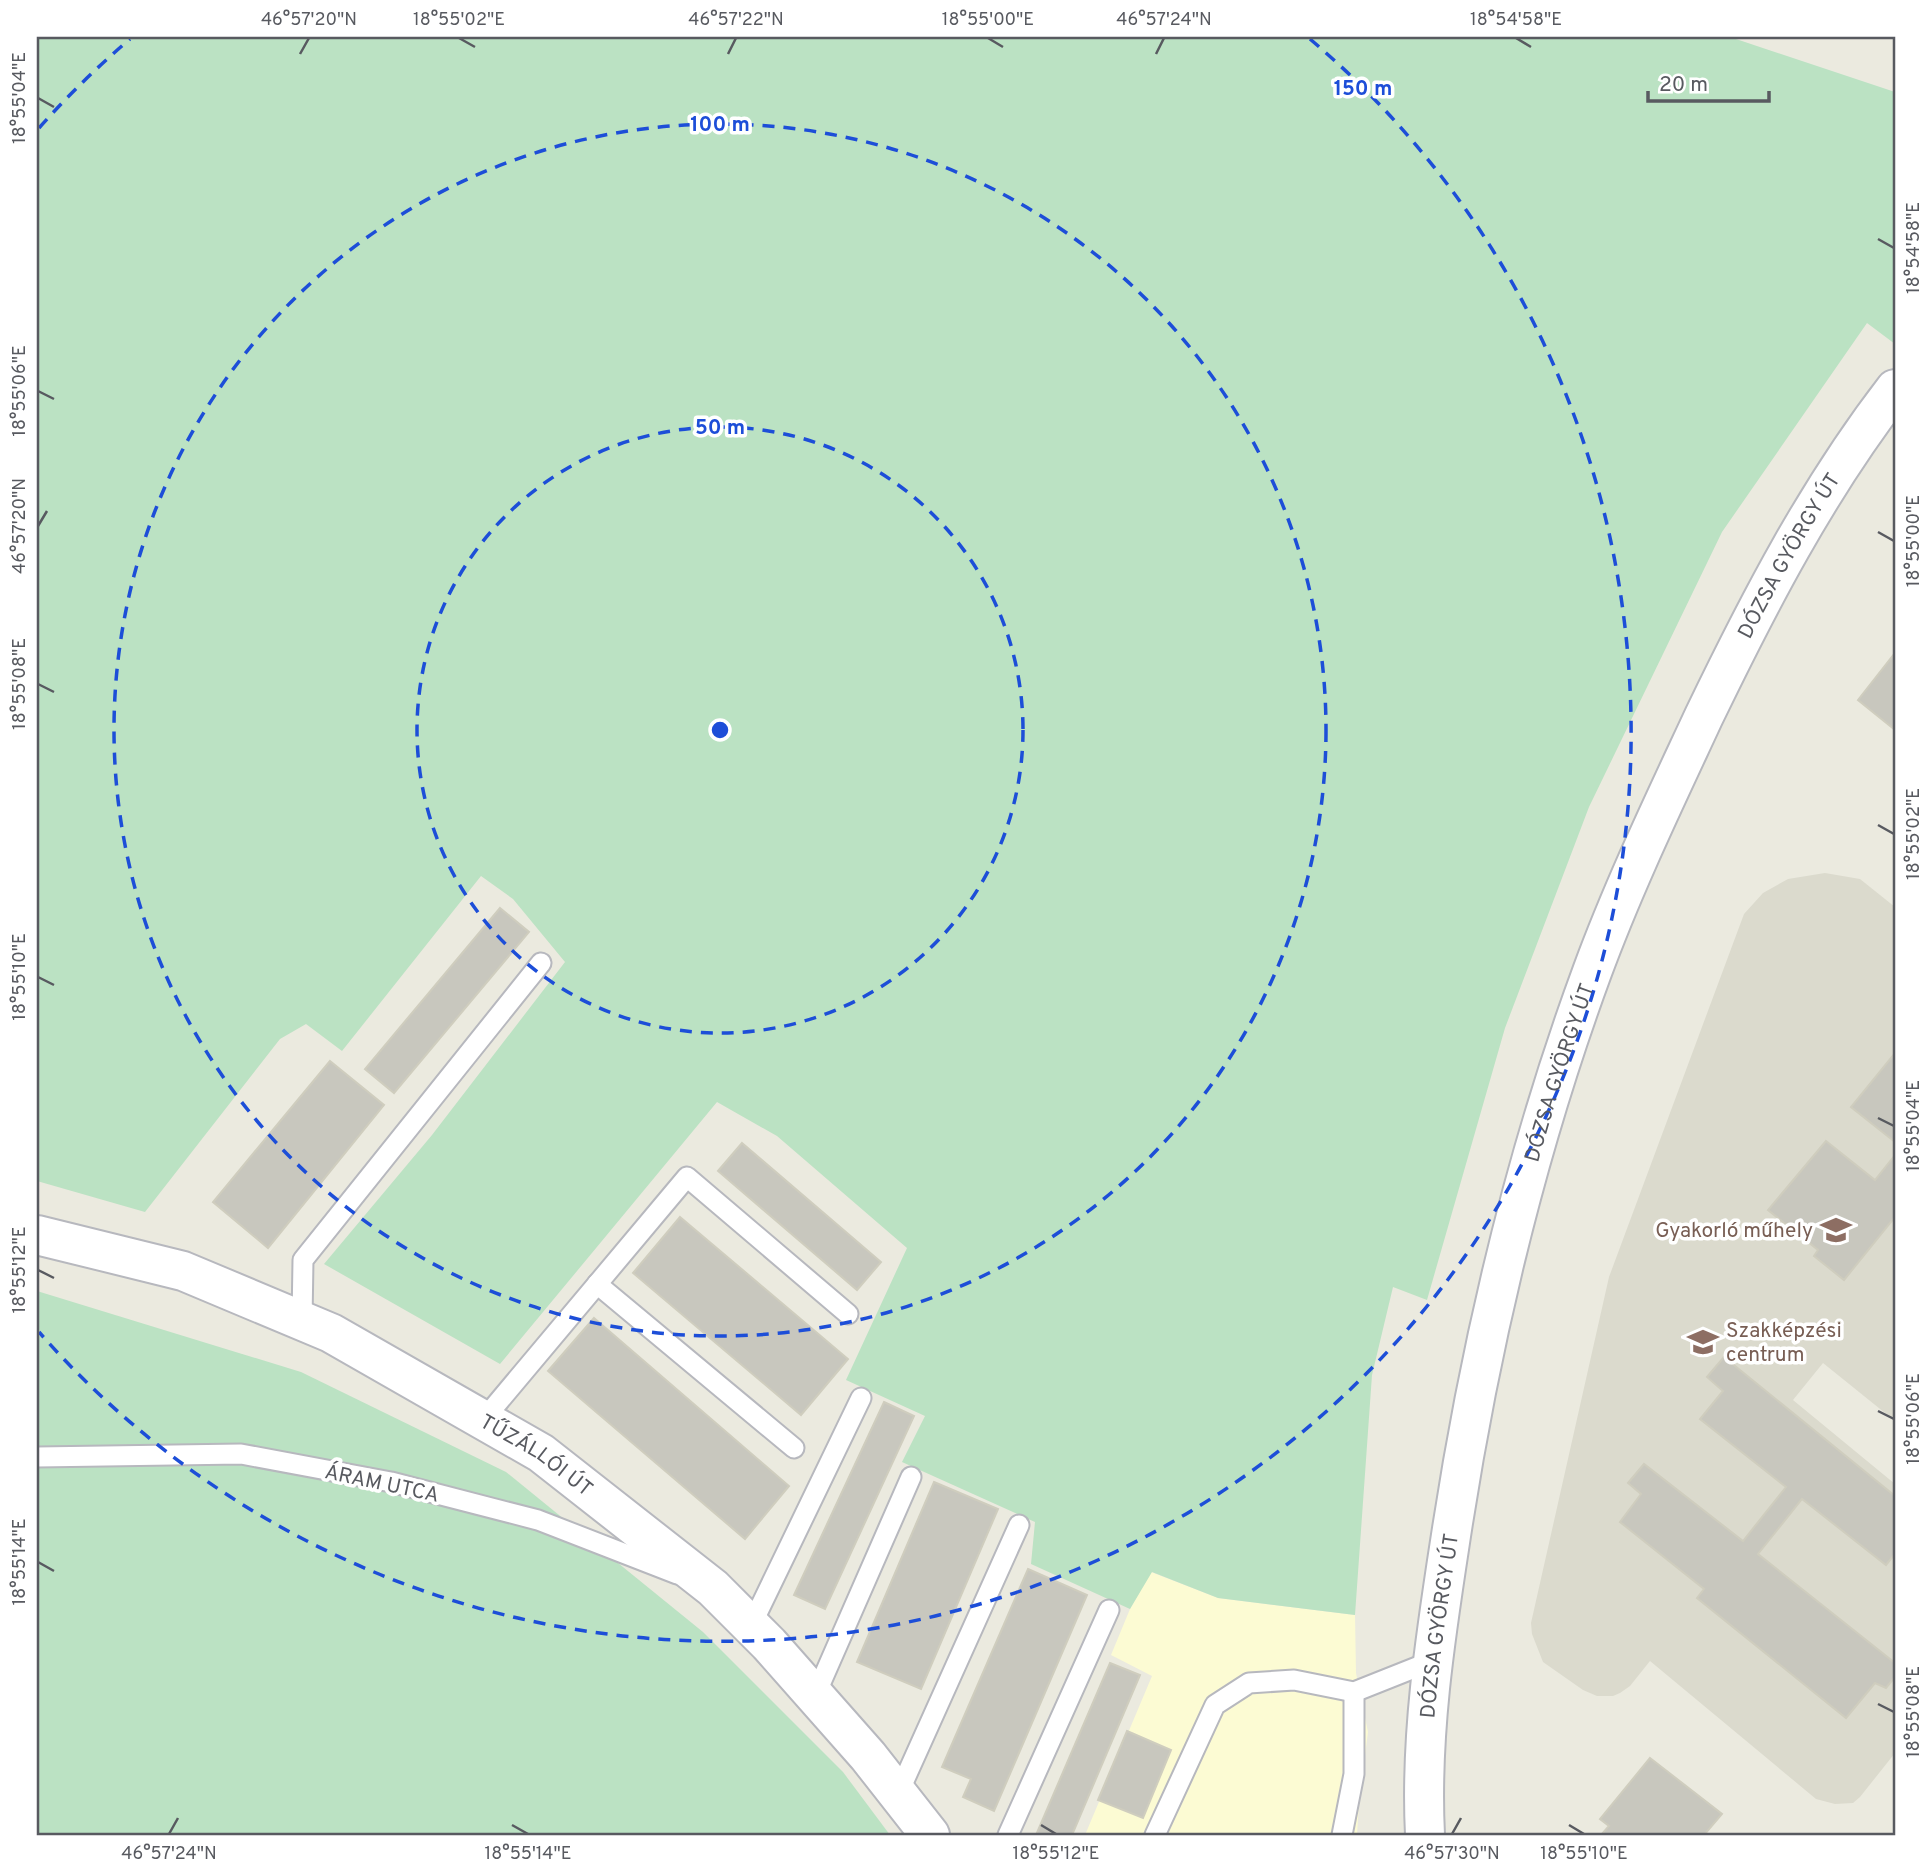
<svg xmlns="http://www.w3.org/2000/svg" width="1932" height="1872" viewBox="0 0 1932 1872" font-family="Overpass,sans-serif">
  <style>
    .commercial { fill: #fcfbd3 }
    .education { fill: #dbdacd }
    .green { fill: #bbe2c3 }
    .building { fill: #c8c7be; stroke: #cfcdbe; stroke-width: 2 }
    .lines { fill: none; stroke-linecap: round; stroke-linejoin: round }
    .service-casing { stroke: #b7b8be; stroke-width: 23 }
    .minor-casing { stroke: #b7b8be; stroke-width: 42 }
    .tertiary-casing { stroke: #b7b8be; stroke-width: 42 }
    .service { stroke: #fff; stroke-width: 19 }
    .minor { stroke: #fff; stroke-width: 38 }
    .tertiary { stroke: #fff; stroke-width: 38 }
    .ticks { fill: none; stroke: #585a60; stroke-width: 2.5 }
    .ring { fill: none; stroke: #1d4ed8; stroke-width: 3.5; stroke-dasharray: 12 9 }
    .labels { text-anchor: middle; stroke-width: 7; stroke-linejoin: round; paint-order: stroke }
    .street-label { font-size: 21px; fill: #585a60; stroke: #fff }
    .education-label { font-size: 21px; fill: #785e54; stroke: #fff; text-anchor: end }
    .centre { fill: #1d4ed8; stroke: #fff; stroke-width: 3.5 }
    .ring-label { font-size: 21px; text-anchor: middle; font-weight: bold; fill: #1d4ed8; stroke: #fff; stroke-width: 7; stroke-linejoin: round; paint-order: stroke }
    .neatline { fill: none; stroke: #585a60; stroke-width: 2.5 }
    .ticks-label { font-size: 18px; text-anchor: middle; fill: #585a60 }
  </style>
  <rect width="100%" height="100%" fill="#ebeadf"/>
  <polygon class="commercial" points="1151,1572 1218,1598 1355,1615 1356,1673 1368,1732 1359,1802 1357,1835 1085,1835 1152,1676 1111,1655 1130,1609"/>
  <polygon class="education" points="1825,873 1860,879 1895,907 1895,1421 1823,1363 1793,1400 1895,1484 1895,1753 1860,1797 1853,1803 1835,1804 1816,1799 1650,1661 1630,1686 1620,1693 1613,1696 1597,1696 1583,1690 1543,1662 1532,1634 1531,1623 1609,1277 1744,914 1763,893 1788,879"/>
  <g class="green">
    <polygon points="37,37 1730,37 1895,92 1895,344 1867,323 1722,532 1589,807 1505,1028 1427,1300 1393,1287 1372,1375 1355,1615 1218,1598 1152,1572 1130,1609 1031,1564 1035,1522 902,1462 925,1416 846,1380 907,1248 777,1136 717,1102 500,1364 324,1264 432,1135 565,962 513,899 481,876 342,1051 306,1024 280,1039 145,1212 37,1181"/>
    <polygon points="37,1291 301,1372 506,1472 703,1632 843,1772 890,1835 37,1835"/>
  </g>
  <g class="building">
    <polygon points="1895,653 1895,730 1858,700"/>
    <polygon points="500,908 529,932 394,1093 365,1069"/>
    <polygon points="1895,1053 1895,1142 1851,1107"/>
    <polygon points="330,1061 384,1105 268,1248 213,1202"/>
    <polygon points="1826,1141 1875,1180 1895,1155 1895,1217 1844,1280 1814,1256 1818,1250 1768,1210"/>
    <polygon points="742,1143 881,1262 857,1290 718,1171"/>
    <polygon points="680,1217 848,1359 801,1415 633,1273"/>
    <polygon points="594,1318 789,1486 745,1539 548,1371"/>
    <polygon points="1724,1357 1895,1496 1895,1554 1886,1565 1802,1499 1758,1554 1895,1663 1895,1677 1886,1688 1875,1683 1846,1718 1697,1598 1704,1589 1620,1522 1641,1494 1628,1483 1644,1464 1743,1541 1786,1487 1700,1419 1723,1391 1707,1377"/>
    <polygon points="884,1402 914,1416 825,1609 794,1595"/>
    <polygon points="934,1482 998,1509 921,1689 857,1662"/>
    <polygon points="1028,1569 1087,1595 994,1811 963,1797 971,1779 942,1767"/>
    <polygon points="1110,1663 1140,1675 1072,1835 1036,1835"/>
    <polygon points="1127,1731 1171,1750 1143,1818 1098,1800"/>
    <polygon points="1650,1758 1722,1814 1704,1835 1601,1835 1609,1826 1600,1819"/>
  </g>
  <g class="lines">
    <defs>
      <g id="service">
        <polyline points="597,1284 794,1448"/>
        <polyline points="302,1321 303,1260 541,963"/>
        <polyline points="484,1419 687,1177 848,1314"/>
        <polyline points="37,1457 241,1454 391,1482 538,1520 677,1574"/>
        <polyline points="751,1626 861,1398"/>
        <polyline points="815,1696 911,1477"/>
        <polyline points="898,1794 1019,1525"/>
        <polyline points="1008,1835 1109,1610"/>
        <polyline points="1155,1835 1215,1705 1249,1683 1294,1680 1354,1692 1432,1661"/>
        <polyline points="1342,1835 1354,1774 1354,1692"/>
      </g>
      <g id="minor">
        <path id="s1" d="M37,1235l146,36 148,62 210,120 172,135 56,56 99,112 62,79"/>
      </g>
      <g id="tertiary">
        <path id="s2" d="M1425,1835c-5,-98 10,-196 25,-293 29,-192 75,-388 142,-570 32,-87 73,-172 112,-256 55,-114 113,-226 191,-327"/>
      </g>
    </defs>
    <use href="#service" class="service-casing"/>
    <use href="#minor" class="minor-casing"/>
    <use href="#tertiary" class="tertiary-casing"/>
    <use href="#service" class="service"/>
    <use href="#minor" class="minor"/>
    <use href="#tertiary" class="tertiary"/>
  </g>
  <path class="ticks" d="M459,38l16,9M988,38l15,9M1516,38l15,9M300,54l9,-16M728,54l8,-16M1156,54l8,-16M38,98l16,9M1878,239l16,9M38,391l16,8M38,526l9,-15M1878,532l16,9M38,684l16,8M1878,825l16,9M38,977l16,8M1878,1118l16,8M38,1270l16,8M1878,1411l16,8M38,1562l16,9M1878,1704l16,8M512,1825l16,9M1041,1825l15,9M1569,1825l15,9M169,1834l9,-16M1452,1834l9,-16"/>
  <g class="ring">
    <circle cx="720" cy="730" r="303"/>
    <circle cx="720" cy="730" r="606"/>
    <path d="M39 128A909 909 0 0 1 130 39M1310 39A909 909 0 1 1 39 1332"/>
  </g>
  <defs>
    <symbol id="school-bare" viewBox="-9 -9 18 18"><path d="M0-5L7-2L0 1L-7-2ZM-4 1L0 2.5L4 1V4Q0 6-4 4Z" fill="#8d6e63" stroke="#fff" stroke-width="2.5" paint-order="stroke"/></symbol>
  </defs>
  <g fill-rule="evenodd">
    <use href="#school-bare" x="1814" y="1208" width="44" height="44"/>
    <use href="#school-bare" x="1681" y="1320" width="44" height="44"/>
  </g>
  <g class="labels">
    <g class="street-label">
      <text dy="7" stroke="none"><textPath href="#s2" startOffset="1344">DÓZSA GYÖRGY ÚT</textPath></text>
      <text dy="7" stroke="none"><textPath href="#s2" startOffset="777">DÓZSA GYÖRGY ÚT</textPath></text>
      <text dy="7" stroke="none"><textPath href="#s1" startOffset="550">TŰZÁLLÓI ÚT</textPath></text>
      <text transform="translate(382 1483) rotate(12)" y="7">ÁRAM UTCA</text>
      <text dy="7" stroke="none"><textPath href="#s2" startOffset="210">DÓZSA GYÖRGY ÚT</textPath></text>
    </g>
    <g class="education-label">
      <text x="1813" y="1237">Gyakorló műhely</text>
      <text x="1726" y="1337" text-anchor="start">Szakképzési<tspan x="1726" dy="24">centrum</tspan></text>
    </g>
  </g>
  <circle cx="720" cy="730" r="10" class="centre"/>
  <g class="ring-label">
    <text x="1363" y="95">150 m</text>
    <text x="720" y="131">100 m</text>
    <text x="720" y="434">50 m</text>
  </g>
  <rect width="1932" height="1872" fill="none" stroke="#ffffff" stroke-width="77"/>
  <path d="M1648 91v10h121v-10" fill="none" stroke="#585a60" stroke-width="3.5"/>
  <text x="1659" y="91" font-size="21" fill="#585a60" stroke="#ffffff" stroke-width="5" paint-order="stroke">20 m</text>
  <rect x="38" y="38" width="1856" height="1796" class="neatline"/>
  <g class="ticks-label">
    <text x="309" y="25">46°57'20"N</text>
    <text x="459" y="25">18°55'02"E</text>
    <text x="736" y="25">46°57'22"N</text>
    <text x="988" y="25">18°55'00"E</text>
    <text x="1164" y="25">46°57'24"N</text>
    <text x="1516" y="25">18°54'58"E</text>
    <text transform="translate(19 98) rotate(-90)" y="6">18°55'04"E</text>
    <text transform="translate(1913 248) rotate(-90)" y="6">18°54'58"E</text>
    <text transform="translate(19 391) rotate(-90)" y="6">18°55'06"E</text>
    <text transform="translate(19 526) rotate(-90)" y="6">46°57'20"N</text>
    <text transform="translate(1913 541) rotate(-90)" y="6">18°55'00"E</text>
    <text transform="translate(19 684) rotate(-90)" y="6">18°55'08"E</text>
    <text transform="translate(1913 834) rotate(-90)" y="6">18°55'02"E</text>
    <text transform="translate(19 977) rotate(-90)" y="6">18°55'10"E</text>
    <text transform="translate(1913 1126) rotate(-90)" y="6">18°55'04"E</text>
    <text transform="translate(19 1270) rotate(-90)" y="6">18°55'12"E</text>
    <text transform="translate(1913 1419) rotate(-90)" y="6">18°55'06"E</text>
    <text transform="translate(19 1562) rotate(-90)" y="6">18°55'14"E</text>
    <text transform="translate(1913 1712) rotate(-90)" y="6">18°55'08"E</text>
    <text x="169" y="1859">46°57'24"N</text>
    <text x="528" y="1859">18°55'14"E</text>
    <text x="1056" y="1859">18°55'12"E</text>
    <text x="1452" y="1859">46°57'30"N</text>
    <text x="1584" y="1859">18°55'10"E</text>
  </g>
</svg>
